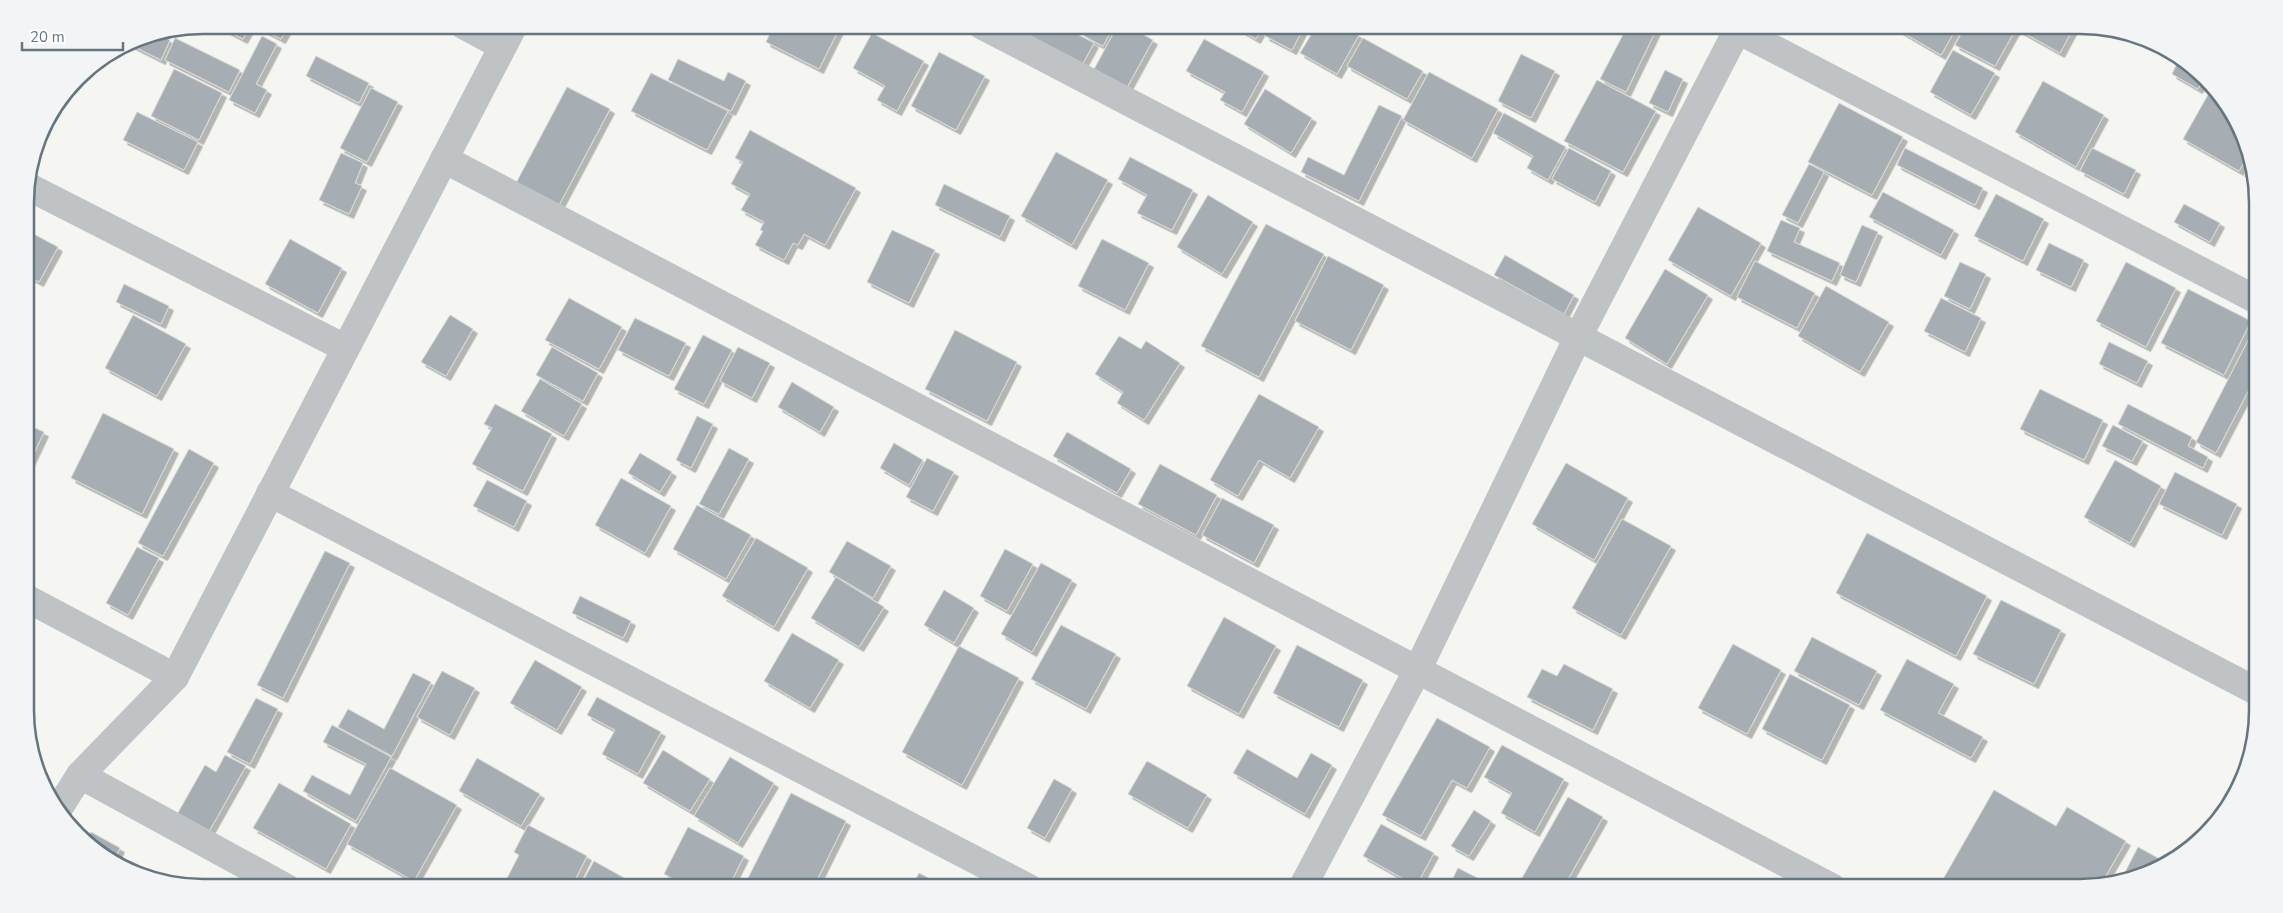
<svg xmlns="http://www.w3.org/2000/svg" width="2283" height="913" viewBox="0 0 2283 913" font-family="'Nunito Sans',sans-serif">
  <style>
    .building { fill: #a6aeb3; stroke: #d7d7d5; filter: url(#shadow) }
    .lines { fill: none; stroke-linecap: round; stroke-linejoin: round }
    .minor { stroke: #bfc3c6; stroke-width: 28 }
    .rim { fill: none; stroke: #667681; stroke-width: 2.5 }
  </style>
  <defs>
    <filter id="shadow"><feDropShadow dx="4.5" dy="4.5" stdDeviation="0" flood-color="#0004"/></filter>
  </defs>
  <rect width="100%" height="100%" fill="#f5f5f2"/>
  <g class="building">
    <polygon points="216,25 251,25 243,39"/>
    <polygon points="259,25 289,25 281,39 258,27"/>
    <polygon points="774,25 841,25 819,69 766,42"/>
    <polygon points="1031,25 1060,25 1094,43 1082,65 1026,35"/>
    <polygon points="1090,25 1114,25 1103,46 1084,36"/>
    <polygon points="1118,25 1126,25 1153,40 1125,91 1092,73"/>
    <polygon points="1232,25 1264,25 1256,39"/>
    <polygon points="1271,25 1305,25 1292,50 1265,36"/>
    <polygon points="1317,25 1341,25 1359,35 1337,74 1300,53"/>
    <polygon points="1628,25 1658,26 1626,92 1600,79"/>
    <polygon points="1890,25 1958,25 1941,55"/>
    <polygon points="1966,25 2018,25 1995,66 1955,45"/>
    <polygon points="2022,25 2075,25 2060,53 2019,30"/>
    <polygon points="872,33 924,61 897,111 877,100 885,86 853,68"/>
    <polygon points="158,34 170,40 161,60 127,43 135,38"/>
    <polygon points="262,36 277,44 256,84 267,90 255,113 229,100"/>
    <polygon points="175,38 240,70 229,92 165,60"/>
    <polygon points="1363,38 1423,71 1407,99 1347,66"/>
    <polygon points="1204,39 1264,72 1242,112 1220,100 1225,92 1186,71"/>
    <polygon points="1953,50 1995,73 1971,115 1930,92"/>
    <polygon points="939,52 985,76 956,130 911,106"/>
    <polygon points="2174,52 2179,55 2204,78 2198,89 2172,74 2180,57"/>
    <polygon points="1521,54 1555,71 1531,118 1498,101"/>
    <polygon points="316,56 369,83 359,103 306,76"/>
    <polygon points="678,59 724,81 728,72 746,81 731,111 668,80"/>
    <polygon points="174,69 222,93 199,140 151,116"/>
    <polygon points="1665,70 1683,79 1668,112 1649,103"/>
    <polygon points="1429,72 1498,109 1472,158 1403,120"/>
    <polygon points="651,73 728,111 707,150 631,111"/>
    <polygon points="1597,80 1656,111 1623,172 1564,141"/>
    <polygon points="2043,81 2104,115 2076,167 2015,132"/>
    <polygon points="2213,86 2221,94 2247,157 2239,171 2183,139"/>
    <polygon points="567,87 610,109 558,207 515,185"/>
    <polygon points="371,88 398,102 367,162 340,148"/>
    <polygon points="1265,89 1312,118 1291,153 1244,124"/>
    <polygon points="1839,103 1903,137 1872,195 1808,162"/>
    <polygon points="1379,105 1402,116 1359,201 1301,172 1308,157 1344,175"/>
    <polygon points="137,112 198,142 184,170 123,140"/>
    <polygon points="1504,113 1566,147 1548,180 1527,168 1533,156 1493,133"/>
    <polygon points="750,130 856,188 825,245 804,234 798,245 793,243 784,260 755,245 763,231 760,230 764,222 741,210 750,194 731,184 743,162 735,158"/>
    <polygon points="1569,148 1611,171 1595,202 1552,179"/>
    <polygon points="1905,148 1983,188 1975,205 1897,165"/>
    <polygon points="2092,148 2136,170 2124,194 2080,171"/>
    <polygon points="1056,152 1108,180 1072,245 1021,216"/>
    <polygon points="341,153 363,163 355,183 362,186 349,214 319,200"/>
    <polygon points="1130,157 1193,190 1172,230 1137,213 1147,195 1118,179"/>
    <polygon points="1809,164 1824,172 1798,223 1782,215"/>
    <polygon points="2251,166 2256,179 2256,184 2244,176"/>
    <polygon points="944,184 1010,216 1000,237 935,205"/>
    <polygon points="1883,192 1954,230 1941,255 1869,217"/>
    <polygon points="1996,194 2044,219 2023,261 1974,236"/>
    <polygon points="1208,195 1253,222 1222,274 1177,247"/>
    <polygon points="2184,204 2220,223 2210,242 2174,222"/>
    <polygon points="1698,207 1761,243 1731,296 1668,260"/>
    <polygon points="1781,220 1800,228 1794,242 1840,263 1832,281 1767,251"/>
    <polygon points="1266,224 1324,254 1259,377 1201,346"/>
    <polygon points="1862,225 1878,232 1856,282 1840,275"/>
    <polygon points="26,230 58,247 39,282 26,275"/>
    <polygon points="892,230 935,250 909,303 867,282"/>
    <polygon points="290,239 342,268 318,313 265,284"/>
    <polygon points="1102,239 1149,263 1125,310 1078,286"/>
    <polygon points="2049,243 2084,260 2071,287 2036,270"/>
    <polygon points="2253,253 2257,254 2257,269 2248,265"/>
    <polygon points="1505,255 1574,295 1564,314 1494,275"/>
    <polygon points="1328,256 1384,285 1351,350 1295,321"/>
    <polygon points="1755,261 1815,293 1797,328 1737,297"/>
    <polygon points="1960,262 1986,274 1970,309 1944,296"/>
    <polygon points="2126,262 2176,288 2146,347 2096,321"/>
    <polygon points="1665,269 1708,295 1667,364 1625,338"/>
    <polygon points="124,284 169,306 161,324 116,302"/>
    <polygon points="1826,286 1889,322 1860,372 1798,336"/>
    <polygon points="2188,289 2251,321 2224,375 2161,343"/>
    <polygon points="569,298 622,327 599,369 545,340"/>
    <polygon points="1941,298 1981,318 1965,352 1924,331"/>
    <polygon points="133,315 186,344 157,396 105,368"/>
    <polygon points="450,315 473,329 446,376 421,362"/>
    <polygon points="635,318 686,343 669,376 618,350"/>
    <polygon points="2254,329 2257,330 2257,374 2216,453 2196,442"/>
    <polygon points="955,330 1017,362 987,421 925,389"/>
    <polygon points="703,335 732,350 704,404 674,389"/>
    <polygon points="1119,336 1141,349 1146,341 1180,363 1144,420 1117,403 1123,392 1095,374"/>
    <polygon points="2109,342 2148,361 2137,383 2099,364"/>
    <polygon points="552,347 598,373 583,401 536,375"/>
    <polygon points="738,347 770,363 752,398 720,381"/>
    <polygon points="540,379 582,404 564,436 521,411"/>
    <polygon points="792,382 834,407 820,432 778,407"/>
    <polygon points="2040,389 2103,420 2084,460 2020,429"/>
    <polygon points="1259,394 1319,427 1290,478 1259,460 1238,496 1210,480"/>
    <polygon points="495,404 552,434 523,491 472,464 492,428 484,424"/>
    <polygon points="2128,404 2192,437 2188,446 2208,457 2203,468 2118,424"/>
    <polygon points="103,413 174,449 142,514 71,478"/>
    <polygon points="697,416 713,424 691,468 676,460"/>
    <polygon points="28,425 44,432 27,468 27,427"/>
    <polygon points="2113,425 2143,441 2132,461 2102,446"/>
    <polygon points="1067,432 1131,469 1117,493 1053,456"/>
    <polygon points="894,443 923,460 909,485 880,468"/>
    <polygon points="729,448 749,459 719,514 699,504"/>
    <polygon points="189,449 214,463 163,556 138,543"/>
    <polygon points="640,453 672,472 660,492 628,473"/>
    <polygon points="927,458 954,472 933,511 906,497"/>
    <polygon points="2115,460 2161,486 2130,543 2084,517"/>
    <polygon points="1566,463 1628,498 1594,560 1532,524"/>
    <polygon points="1160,464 1217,495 1196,535 1138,504"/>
    <polygon points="2175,472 2237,504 2222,535 2159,504"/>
    <polygon points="621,478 671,506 645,553 595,525"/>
    <polygon points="487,480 527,501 514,527 473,506"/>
    <polygon points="1222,498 1274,525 1254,563 1202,535"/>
    <polygon points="697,505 751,535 726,579 673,549"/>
    <polygon points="1622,519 1671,546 1621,635 1572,608"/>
    <polygon points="1867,533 1987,596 1956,656 1836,593"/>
    <polygon points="756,538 808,568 774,627 722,596"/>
    <polygon points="847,541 891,566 873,598 829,572"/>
    <polygon points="137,547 159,558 128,615 106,603"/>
    <polygon points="1005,549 1033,564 1007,611 980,596"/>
    <polygon points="325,551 350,563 283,698 257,685"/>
    <polygon points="1041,563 1072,580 1032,652 1001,634"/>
    <polygon points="836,577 884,607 859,647 811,618"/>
    <polygon points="944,590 974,608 954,643 924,625"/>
    <polygon points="580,596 631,621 623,638 572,613"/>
    <polygon points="2001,600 2061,630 2034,684 1973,654"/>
    <polygon points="1224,617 1276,646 1239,714 1187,686"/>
    <polygon points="1061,625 1116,654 1086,709 1031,679"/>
    <polygon points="792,633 839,660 810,708 764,681"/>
    <polygon points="1812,637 1877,671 1859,705 1794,671"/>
    <polygon points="1733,644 1781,670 1747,734 1698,708"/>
    <polygon points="1297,645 1363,680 1339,727 1273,693"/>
    <polygon points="959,646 1019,678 962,785 902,752"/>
    <polygon points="1907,659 1954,684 1938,713 1983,737 1971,758 1880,710"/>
    <polygon points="535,660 582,687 557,730 510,703"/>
    <polygon points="1564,664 1613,689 1593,730 1527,697 1542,669 1557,676"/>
    <polygon points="442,671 475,688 450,735 417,717"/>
    <polygon points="413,673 431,682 392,756 338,727 348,709 384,729"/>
    <polygon points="1790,674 1850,705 1822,760 1762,729"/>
    <polygon points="597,697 661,732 638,774 602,754 615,730 587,715"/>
    <polygon points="256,698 278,709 250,764 227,752"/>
    <polygon points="1437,718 1490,747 1467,788 1452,780 1421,836 1382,815"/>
    <polygon points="332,725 391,757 356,821 303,791 312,775 350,795 366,764 323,742"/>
    <polygon points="1502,745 1564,779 1535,832 1501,813 1512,793 1484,777"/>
    <polygon points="1247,749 1297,778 1311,753 1332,765 1305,814 1233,773"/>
    <polygon points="663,750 710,779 690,811 643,783"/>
    <polygon points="225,755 246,766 207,835 175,818 205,765 216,772"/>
    <polygon points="730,757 774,783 738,843 694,816"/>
    <polygon points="477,758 540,794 521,826 459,791"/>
    <polygon points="1147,761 1207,795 1188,828 1128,794"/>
    <polygon points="390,768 457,805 414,881 347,844"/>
    <polygon points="1054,779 1072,789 1045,838 1027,828"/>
    <polygon points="279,783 351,824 326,869 253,828"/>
    <polygon points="1994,790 2056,826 2067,807 2126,841 2100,886 2091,888 1938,888"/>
    <polygon points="791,793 846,821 813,888 743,888"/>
    <polygon points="1568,797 1603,817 1563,888 1522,888 1518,885"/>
    <polygon points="1474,810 1491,821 1469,856 1451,846"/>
    <polygon points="1381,824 1434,853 1416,886 1363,856"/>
    <polygon points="528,825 587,856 571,888 502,888 519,855 514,852"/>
    <polygon points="688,827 744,856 728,888 690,888 664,874"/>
    <polygon points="91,832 120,848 115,858 87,839"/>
    <polygon points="2138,847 2167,863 2138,878 2120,882"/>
    <polygon points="594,861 642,888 579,888"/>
    <polygon points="1458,868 1497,888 1448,888"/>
    <polygon points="919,873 947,888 911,888"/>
  </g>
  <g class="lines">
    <g class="minor">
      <polyline points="463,25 502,46"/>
      <polyline points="981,25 2258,692"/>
      <polyline points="1728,25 2257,300"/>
      <polyline points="444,159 1833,888"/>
      <polyline points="27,186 345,348"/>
      <polyline points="270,493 1029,888"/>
      <polyline points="28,599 175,677"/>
      <polyline points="80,775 287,888"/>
      <polyline points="59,808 80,775 175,677 514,25"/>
      <polyline points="1302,888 1418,669 1578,337 1740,25"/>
    </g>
  </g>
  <path d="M0 0H2283V913H0ZM203 34H2080A169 169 0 0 1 2249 203V710A169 169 0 0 1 2080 879H203A169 169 0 0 1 34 710V203A169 169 0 0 1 203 34Z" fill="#f3f4f5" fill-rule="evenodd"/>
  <path class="rim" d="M203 34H2080A169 169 0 0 1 2249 203V710A169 169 0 0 1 2080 879H203A169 169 0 0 1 34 710V203A169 169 0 0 1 203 34Z"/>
  <path d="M22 42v8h101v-8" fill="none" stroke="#667681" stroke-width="2.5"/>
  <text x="30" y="42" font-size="15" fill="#667681" stroke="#ffffff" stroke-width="4" paint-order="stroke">20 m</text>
</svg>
